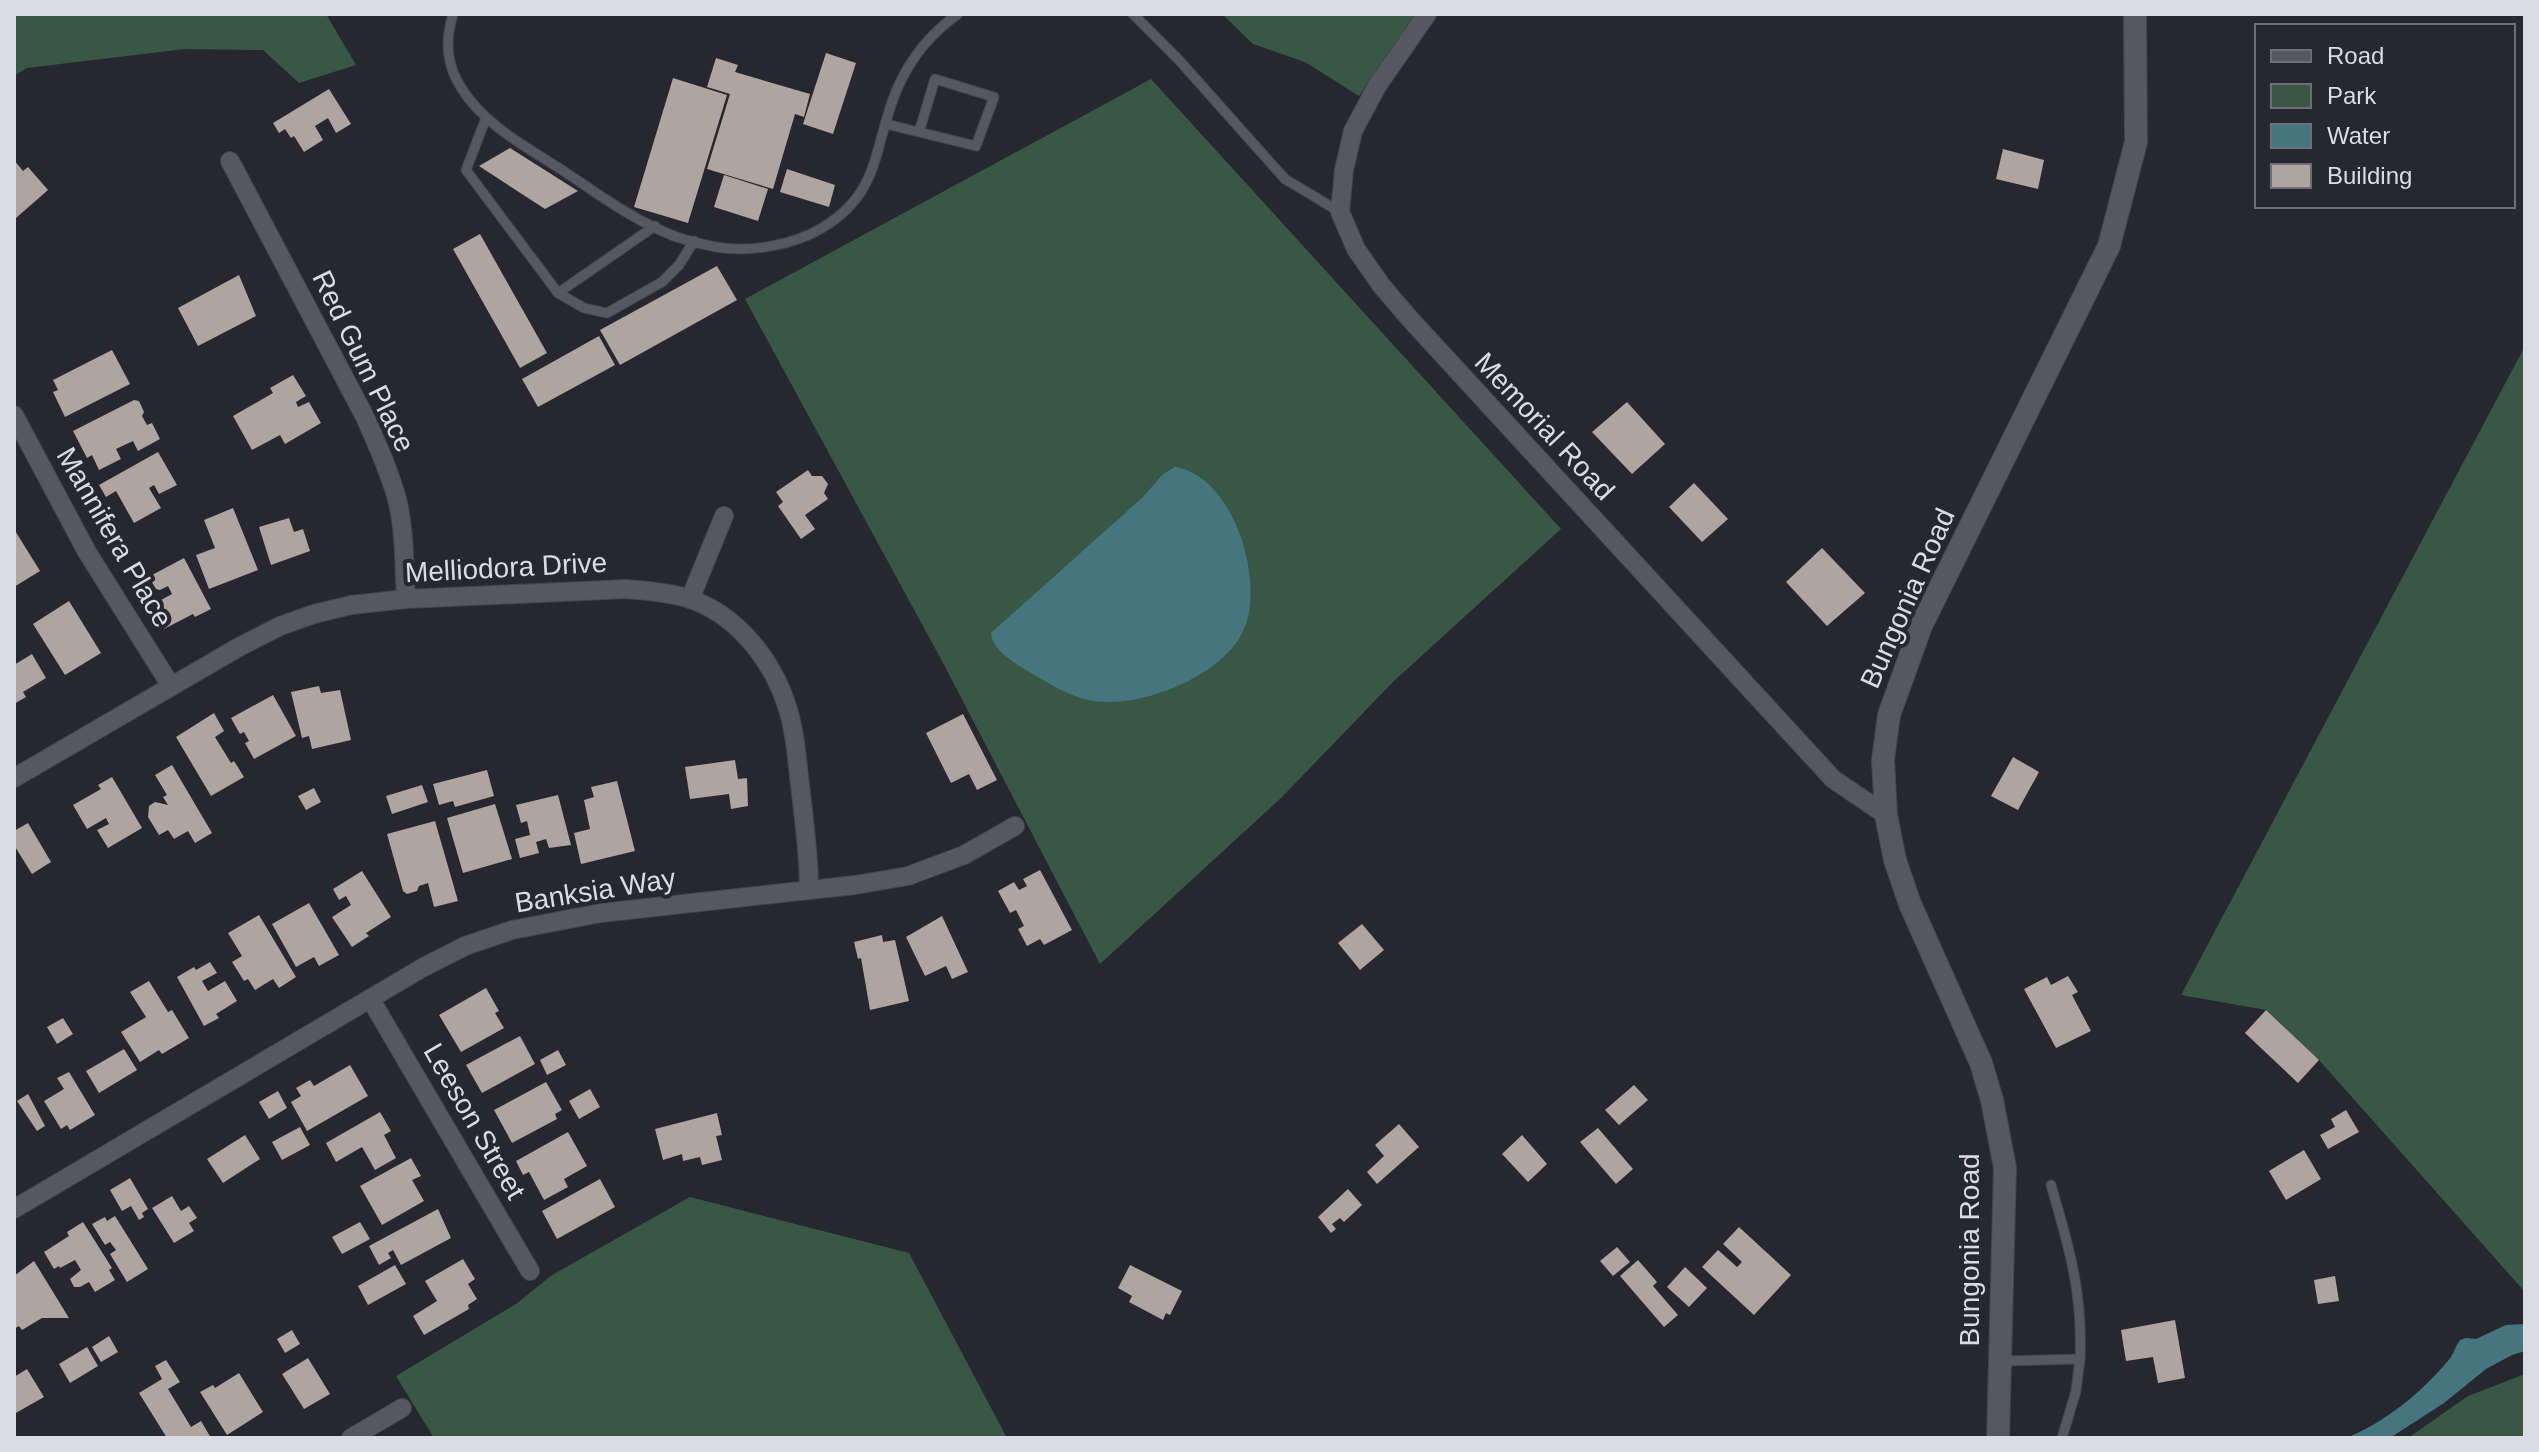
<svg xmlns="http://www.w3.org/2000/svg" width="2539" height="1452" viewBox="0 0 2539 1452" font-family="Arial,sans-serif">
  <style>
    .green { fill: #385845 }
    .water { fill: #457680 }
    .building { fill: #afa49f }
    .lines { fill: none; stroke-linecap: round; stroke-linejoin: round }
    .service-casing { stroke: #44454c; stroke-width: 11 }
    .minor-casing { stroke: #44454c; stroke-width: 20 }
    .tertiary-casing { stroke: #44454c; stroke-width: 24 }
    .service { stroke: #565760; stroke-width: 9 }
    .minor { stroke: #565760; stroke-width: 18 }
    .tertiary { stroke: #565760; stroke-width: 22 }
    .labels { text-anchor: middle; stroke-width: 8; stroke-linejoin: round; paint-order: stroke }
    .street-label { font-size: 28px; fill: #dbdce1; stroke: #26272f }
  </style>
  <rect width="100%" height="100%" fill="#26272f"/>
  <g class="green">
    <polygon points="14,14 326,14 356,65 299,83 263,50 185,49 27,68 14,76"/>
    <polygon points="1222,14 1417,14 1359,96 1305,62 1253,44"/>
    <polygon points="1151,79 1561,529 1394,681 1281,798 1100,964 942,661 745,299"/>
    <polygon points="2525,346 2525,1292 2319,1060 2266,1010 2181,995"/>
    <polygon points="690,1197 909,1253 1007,1438 434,1438 396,1376 516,1304 552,1275"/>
    <polygon points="2525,1374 2525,1438 2408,1438 2468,1396"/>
  </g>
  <g class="water">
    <path d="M1175,467c59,9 90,114 69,162 -19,46 -103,80 -151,72 -17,-3 -35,-12 -50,-21 -17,-11 -50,-25 -52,-47l152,-136 20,-23z"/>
    <path d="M2525,1324v27l-13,4 -26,14 -42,34 -54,35h-44c38,-15 75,-45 101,-76 6,-6 8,-15 13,-22l6,-2 10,1 30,-14z"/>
  </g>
  <g class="building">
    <polygon points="826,53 856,63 833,134 803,124"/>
    <polygon points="716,58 738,65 735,72 810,94 804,117 795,114 773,189 707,169 730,94 707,87"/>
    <polygon points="673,78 727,95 688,223 634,207"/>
    <polygon points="329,89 351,124 336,133 328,118 315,126 323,140 304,152 294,136 291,138 285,129 279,133 273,123"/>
    <polygon points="510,148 578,191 545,209 479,166"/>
    <polygon points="2003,149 2044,160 2038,189 1996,179"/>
    <polygon points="14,160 23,171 28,167 48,190 16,218 14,215"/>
    <polygon points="787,169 835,185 829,207 780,192"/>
    <polygon points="724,175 768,189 758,221 714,207"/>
    <polygon points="480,234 547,353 520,368 453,249"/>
    <polygon points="717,266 737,300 620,365 600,330"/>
    <polygon points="239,275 256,316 198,346 178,308"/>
    <polygon points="599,336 615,365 538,407 522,379"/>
    <polygon points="112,350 130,384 65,417 53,392 58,390 53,380"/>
    <polygon points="293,375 306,396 296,402 298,407 309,402 321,423 285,444 280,435 252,450 233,416 273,393 270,388"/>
    <polygon points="134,400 139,401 144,412 142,416 147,425 152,423 160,439 138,451 133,441 116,449 121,459 99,470 92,455 87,458 73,431"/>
    <polygon points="1627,402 1665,444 1632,474 1592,432"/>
    <polygon points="158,452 177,485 159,494 154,485 149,488 161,508 134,523 116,491 106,497 99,485"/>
    <polygon points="808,470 812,476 822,476 828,484 824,493 828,499 805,515 815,529 801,539 778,506 783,502 776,492"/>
    <polygon points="1694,483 1728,519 1702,542 1669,507"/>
    <polygon points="233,508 258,570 209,589 196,555 215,548 204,520"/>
    <polygon points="289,518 294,532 303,529 310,551 271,565 259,527"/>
    <polygon points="14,529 40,571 14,587"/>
    <polygon points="1822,548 1865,593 1827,626 1786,582"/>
    <polygon points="184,558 211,609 195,617 193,614 164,629 152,605 172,594 168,586 160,590 156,589 150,579 152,575"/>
    <polygon points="69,601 101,653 65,675 33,624"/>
    <polygon points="32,654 46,678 23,692 26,697 14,704 14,665"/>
    <polygon points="319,686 321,693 340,690 351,740 312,749 309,736 302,738 291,692"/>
    <polygon points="273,695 296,736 254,759 245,743 249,741 244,732 240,734 231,718"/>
    <polygon points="214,713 224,731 215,737 231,763 234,761 244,777 211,796 176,737"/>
    <polygon points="963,714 997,780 977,790 969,774 951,783 926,733"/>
    <polygon points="2013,757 2039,772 2018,810 1991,796"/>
    <polygon points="735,760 738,779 747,778 748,806 731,809 729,794 690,799 685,767"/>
    <polygon points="172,765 212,833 195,843 188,831 174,839 168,830 159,835 148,817 149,806 155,802 168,805 163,797 167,795 155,775"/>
    <polygon points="487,770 494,796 455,807 453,801 439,805 433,784"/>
    <polygon points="112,777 142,828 108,848 97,830 109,824 106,818 87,829 73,805 101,789 98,785"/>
    <polygon points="617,781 635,851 581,864 574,833 590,829 584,800 594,797 591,787"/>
    <polygon points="422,785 428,802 392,814 386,796"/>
    <polygon points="314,788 321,802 306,810 298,796"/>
    <polygon points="558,795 571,845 549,848 546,839 536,842 539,853 520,858 515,839 530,835 527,821 521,823 516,805"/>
    <polygon points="495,804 512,859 463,873 447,818"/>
    <polygon points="435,821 458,901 434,907 428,883 419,886 417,891 407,894 403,891 387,834"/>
    <polygon points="28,823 51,862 32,874 14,845 14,831"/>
    <polygon points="1040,870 1072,930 1044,945 1040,939 1027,946 1018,929 1024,926 1016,910 1010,913 998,891 1014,882 1019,890 1027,886 1023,879"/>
    <polygon points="362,871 391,917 366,933 369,936 352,947 332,917 351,905 346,896 339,900 333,889"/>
    <polygon points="309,903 339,955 319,966 314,957 296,967 272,924"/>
    <polygon points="259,915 296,977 279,988 273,979 255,990 248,979 244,981 232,962 242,956 228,933"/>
    <polygon points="942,916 968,972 952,979 946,966 925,976 906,937"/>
    <polygon points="1362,924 1384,950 1360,970 1338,943"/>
    <polygon points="882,935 883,942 895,940 909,1001 870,1010 861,958 858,959 854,942"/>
    <polygon points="210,962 217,973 202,981 208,991 225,981 237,1001 216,1014 219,1018 204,1026 177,977 194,967 196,970"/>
    <polygon points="2068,976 2078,992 2072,995 2091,1031 2056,1048 2024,989 2047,977 2051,985"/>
    <polygon points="149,981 168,1012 172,1010 189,1038 162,1054 159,1050 140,1062 121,1032 146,1017 130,992"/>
    <polygon points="486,988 499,1011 495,1013 504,1028 461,1052 439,1015"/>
    <polygon points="2266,1010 2319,1060 2298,1083 2245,1033"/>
    <polygon points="63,1018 73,1034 57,1044 47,1027"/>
    <polygon points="520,1036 535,1064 482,1093 466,1065"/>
    <polygon points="124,1049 137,1070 99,1093 86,1071"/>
    <polygon points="558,1050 566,1065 547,1075 540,1060"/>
    <polygon points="350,1065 368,1096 307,1131 291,1102 301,1096 296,1088 310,1080 314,1086"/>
    <polygon points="69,1072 95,1115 70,1130 67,1125 61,1129 44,1101 64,1089 57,1078"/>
    <polygon points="546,1082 562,1110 555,1114 557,1119 512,1143 494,1110"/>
    <polygon points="1634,1085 1648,1100 1619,1125 1605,1110"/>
    <polygon points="590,1089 600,1107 579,1119 569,1101"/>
    <polygon points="278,1091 287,1108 269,1119 259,1102"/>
    <polygon points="28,1094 45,1126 37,1131 17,1101"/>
    <polygon points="2346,1110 2359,1132 2328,1149 2320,1135 2335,1127 2331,1119"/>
    <polygon points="380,1112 391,1131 384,1135 396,1158 375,1170 362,1147 336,1162 326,1143"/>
    <polygon points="717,1113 722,1135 716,1136 722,1160 702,1165 700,1157 683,1161 682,1154 663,1160 655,1129"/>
    <polygon points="1399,1124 1419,1147 1377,1184 1367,1172 1384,1156 1375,1145"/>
    <polygon points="300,1127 310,1145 282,1160 272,1142"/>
    <polygon points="1598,1128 1633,1169 1616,1184 1580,1142"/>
    <polygon points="568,1132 587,1166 564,1179 568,1187 544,1200 529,1172 523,1175 516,1161"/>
    <polygon points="245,1135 260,1159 223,1183 207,1159"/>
    <polygon points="1522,1135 1547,1164 1528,1182 1502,1154"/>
    <polygon points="2304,1150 2321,1179 2286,1200 2269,1171"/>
    <polygon points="411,1158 421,1176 412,1180 424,1201 382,1225 360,1186"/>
    <polygon points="130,1178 148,1209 142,1213 144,1217 139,1220 131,1206 122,1211 110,1190"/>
    <polygon points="600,1179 615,1207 557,1239 542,1211"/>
    <polygon points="1348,1189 1362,1205 1344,1222 1340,1218 1332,1224 1336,1229 1331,1233 1318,1217"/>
    <polygon points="172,1196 181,1211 189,1206 197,1218 189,1223 194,1231 174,1243 152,1208"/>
    <polygon points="438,1209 451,1238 401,1265 393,1250 388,1253 391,1258 379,1265 369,1246"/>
    <polygon points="115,1216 148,1269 127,1282 110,1254 116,1250 110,1242 105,1245 92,1224 105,1217 107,1221"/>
    <polygon points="83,1222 112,1268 109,1270 115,1280 95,1292 89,1282 80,1287 74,1287 70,1279 81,1270 75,1260 60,1268 59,1266 54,1269 44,1252 69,1236 67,1232"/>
    <polygon points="360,1222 370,1239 342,1254 332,1237"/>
    <polygon points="1739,1227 1791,1275 1754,1315 1702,1267 1718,1250 1737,1267 1742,1262 1723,1244"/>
    <polygon points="1617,1247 1630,1262 1613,1276 1600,1261"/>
    <polygon points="463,1259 475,1279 468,1284 477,1299 468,1305 469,1309 424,1335 413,1316 437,1301 425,1281"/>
    <polygon points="1638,1260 1657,1282 1653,1286 1678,1315 1664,1327 1620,1276"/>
    <polygon points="34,1261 69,1318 42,1318 22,1330 19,1326 14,1329 14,1276"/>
    <polygon points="395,1265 406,1284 368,1305 358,1286"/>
    <polygon points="1130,1265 1182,1291 1170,1315 1166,1313 1163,1320 1129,1302 1132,1296 1118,1288"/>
    <polygon points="1685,1267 1707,1288 1689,1307 1667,1287"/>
    <polygon points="2335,1276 2339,1301 2318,1304 2314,1280"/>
    <polygon points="2175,1320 2185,1378 2158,1383 2153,1357 2126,1361 2121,1330"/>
    <polygon points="292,1330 300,1344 285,1353 277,1339"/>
    <polygon points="109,1336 118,1352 101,1362 92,1347"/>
    <polygon points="87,1347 98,1366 70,1383 59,1364"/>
    <polygon points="308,1358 330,1394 304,1409 282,1374"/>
    <polygon points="166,1360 180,1382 168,1389 191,1427 201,1421 211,1438 167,1438 139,1393 162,1379 155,1366"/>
    <polygon points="27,1369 44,1397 14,1414 14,1377"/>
    <polygon points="239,1373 263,1412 227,1435 200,1392 213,1385 215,1388"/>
  </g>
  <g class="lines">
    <defs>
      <g id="service">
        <path d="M453,14c-8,27 -7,51 9,75 24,38 67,59 103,83 33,22 67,47 104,62 14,6 32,10 47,13 33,6 78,-2 106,-19 60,-36 51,-82 75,-139 13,-30 34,-56 61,-75"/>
        <polyline points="1133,14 1178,59 1285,179 1340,212"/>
        <polyline points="486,118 466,170 558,293"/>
        <polyline points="886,124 976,146 994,97 935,79 919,132"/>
        <polyline points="655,226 558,293 584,308 607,313 662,282 679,265 694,241"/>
        <path d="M2002,1361l78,-2c3,-66 -11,-112 -29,-174"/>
        <polyline points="2062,1438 2076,1391 2080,1359"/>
      </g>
      <g id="minor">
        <polyline points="1427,14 1377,86 1353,131 1344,170 1340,212 1356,249 1381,285 1410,319 1833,779 1886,815"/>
        <path d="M230,161l135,256c12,27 24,53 32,82 8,32 7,67 9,100"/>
        <polyline points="14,415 87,552 171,686"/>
        <polyline points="690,599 724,516"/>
        <path d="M14,778l225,-131 41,-21 34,-12 37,-9 55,-6 221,-10c20,2 41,3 60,9 51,16 88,65 102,115 7,23 8,49 11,72 4,35 9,69 9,104"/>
        <polyline points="371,1000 530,1271"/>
        <polyline points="14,1209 422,968 465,946 512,930 601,913 855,885 908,876 964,855 1015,826"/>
        <polyline points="351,1438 402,1408"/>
      </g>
      <polyline id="tertiary" points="1998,1438 2005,1168 1992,1100 1981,1063 1910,904 1895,860 1886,815 1883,760 1889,715 1921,626 2109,246 2136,142 2135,14"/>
    </defs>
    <use href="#service" class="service-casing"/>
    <use href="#minor" class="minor-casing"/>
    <use href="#tertiary" class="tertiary-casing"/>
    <use href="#service" class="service"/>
    <use href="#minor" class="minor"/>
    <use href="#tertiary" class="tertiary"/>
  </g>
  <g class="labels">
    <g class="street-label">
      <text transform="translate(364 361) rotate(64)" y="10">Red Gum Place</text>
      <text transform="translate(1545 426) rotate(47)" y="10">Memorial Road</text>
      <text transform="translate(115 537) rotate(60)" y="10">Mannifera Place</text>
      <text transform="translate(506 567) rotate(-3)" y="10">Melliodora Drive</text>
      <text transform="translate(1907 598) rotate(-66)" y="10">Bungonia Road</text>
      <text transform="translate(595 890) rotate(-9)" y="10">Banksia Way</text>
      <text transform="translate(475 1121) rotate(60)" y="10">Leeson Street</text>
      <text transform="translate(1969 1250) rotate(-90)" y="10">Bungonia Road</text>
    </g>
  </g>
  <rect width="2539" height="1452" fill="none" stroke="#dbdce1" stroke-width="32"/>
  <rect x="2255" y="24" width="260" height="184" fill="#26272f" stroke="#6e6f76" stroke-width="2"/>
  <rect x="2271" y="50" width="40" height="12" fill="#565760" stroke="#6e6f76" stroke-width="2"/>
  <text x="2327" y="64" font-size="24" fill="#dbdce1">Road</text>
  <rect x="2271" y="84" width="40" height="24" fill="#385845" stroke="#6e6f76" stroke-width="2"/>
  <text x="2327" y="104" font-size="24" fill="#dbdce1">Park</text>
  <rect x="2271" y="124" width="40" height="24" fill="#457680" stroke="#6e6f76" stroke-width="2"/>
  <text x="2327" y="144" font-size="24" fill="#dbdce1">Water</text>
  <rect x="2271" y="164" width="40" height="24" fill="#afa49f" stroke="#6e6f76" stroke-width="2"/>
  <text x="2327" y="184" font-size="24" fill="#dbdce1">Building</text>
</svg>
